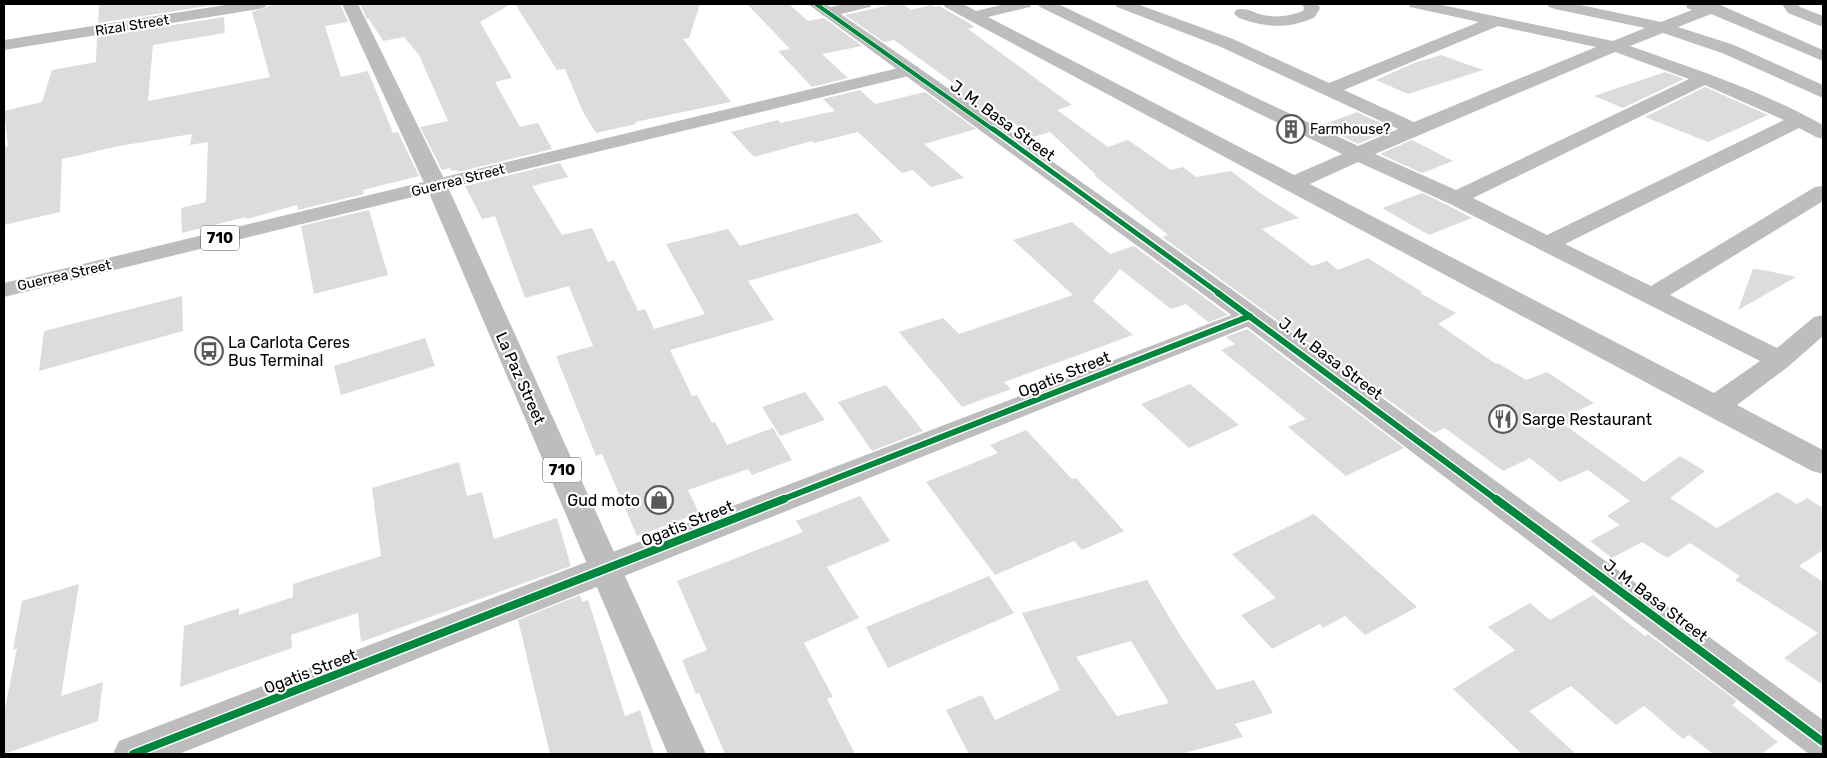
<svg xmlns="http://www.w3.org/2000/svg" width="1827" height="758" viewBox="0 0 1827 758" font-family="Rubik,sans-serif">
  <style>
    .building { fill: #dcdcdc; fill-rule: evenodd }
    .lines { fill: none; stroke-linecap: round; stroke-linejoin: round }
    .minor { fill: #bdbdbd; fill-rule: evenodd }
    .tertiary { fill: #bdbdbd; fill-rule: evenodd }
    .primary { fill: #bdbdbd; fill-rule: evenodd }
    .cycleway-far3-casing { stroke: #fff; stroke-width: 5.5 }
    .cycleway-far2-casing { stroke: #fff; stroke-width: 8 }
    .cycleway-far1-casing { stroke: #fff; stroke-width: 9 }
    .cycleway-casing { stroke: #fff; stroke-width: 11 }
    .cycleway-far3 { stroke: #00873e; stroke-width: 4 }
    .cycleway-far2 { stroke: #00873e; stroke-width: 5 }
    .cycleway-far1 { stroke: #00873e; stroke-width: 6 }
    .cycleway { stroke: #00873e; stroke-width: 8 }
    .labels { text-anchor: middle; stroke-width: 4.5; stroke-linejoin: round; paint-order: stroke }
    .far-street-label { font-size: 14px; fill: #000; stroke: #fff }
    .far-poi-label { font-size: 14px; fill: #000; stroke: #fff; text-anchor: start }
    .shield { fill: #fff; stroke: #4c4c4c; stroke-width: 1 }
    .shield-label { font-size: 15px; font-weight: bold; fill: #000 }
    .street-label { font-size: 16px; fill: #000; stroke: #fff }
    .poi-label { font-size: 16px; fill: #000; stroke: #fff; text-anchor: start }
  </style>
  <rect width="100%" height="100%" fill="#fff"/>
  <g class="building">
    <polygon points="99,4 221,4 98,23"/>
    <polygon points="275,4 340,4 348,22 325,26 341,77 368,71 393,133 398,132 419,176 363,190 364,194 298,210 297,205 247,219 246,217 182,233 181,208 206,202 208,142 190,145 192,134 119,146 62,159 60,212 4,225 4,147 8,146 4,111 42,102 52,70 96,62 97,37 224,17 225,33 153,45 148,101 270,77 252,12"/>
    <polygon points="360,4 511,4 480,22 512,78 495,82 520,127 538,123 552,149 458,172 457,170 452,171 450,168 442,170 420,127 448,121 419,55 404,37 383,41 369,19 367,19"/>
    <polygon points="515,4 700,4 689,38 683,39 731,102 635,122 636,124 596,133 583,112 565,69 557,70"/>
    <polygon points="747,4 789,4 808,21 824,18 862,46 822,54 848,78 812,87 778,51 790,49"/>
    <polygon points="894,4 903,4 911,10 931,5 934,7 939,6 964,20 975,27 968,29 1072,105 1057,110 1108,147 1128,140 1171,170 1183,167 1196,177 1231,171 1260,193 1299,218 1262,229 1312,266 1327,261 1338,270 1368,258 1422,292 1420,293 1456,313 1438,324 1496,364 1498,363 1526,380 1547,372 1594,403 1577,411 1583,416 1565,425 1644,482 1680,456 1705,471 1670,498 1717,528 1777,492 1797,504 1807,498 1823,508 1823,550 1799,566 1823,582 1823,685 1784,658 1818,633 1735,580 1740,576 1690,543 1667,558 1642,542 1612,558 1590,541 1620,525 1607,516 1630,501 1588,470 1560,482 1530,458 1503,471 1445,428 1434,433 1162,237 1168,235 1094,175 1096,175 1050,132 1033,137 1010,120 1000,123 949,87 956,85 894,40 884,42 845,15"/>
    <polygon points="1441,55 1483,70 1408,94 1376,80 1414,63"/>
    <polygon points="1665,72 1684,79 1623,108 1594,96"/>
    <polygon points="1705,87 1768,115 1708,142 1645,117"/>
    <polygon points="860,90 875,104 925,92 976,129 924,144 964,178 931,187 913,170 902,173 858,132 814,143 812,141 754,157 731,132 778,120 781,123 835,111 823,99"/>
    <polygon points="1357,112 1393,129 1358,144 1320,126"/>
    <polygon points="1412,140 1453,161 1422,173 1380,154"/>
    <polygon points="560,163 568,177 532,186 562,235 592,228 608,262 614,260 638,311 645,309 654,329 705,314 666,244 728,229 740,246 857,213 883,242 748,281 774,320 670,350 692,396 697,395 712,423 715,422 727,445 773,428 792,460 752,475 748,469 688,490 699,513 637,536 602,454 596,456 556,356 593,346 569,286 525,298 495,216 482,219 465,186"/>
    <polygon points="1422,193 1447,205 1472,218 1429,235 1382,208"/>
    <polygon points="369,210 388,275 314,294 301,226"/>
    <polygon points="1072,222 1110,254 1134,246 1228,315 1208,322 1186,304 1171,309 1120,269 1093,301 1133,335 1004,382 1011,389 962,407 899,332 943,318 959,334 1073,295 1013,240"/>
    <polygon points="1753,269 1763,270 1796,277 1738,310"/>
    <polygon points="182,296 183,331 39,371 44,331"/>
    <polygon points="1247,329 1404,448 1346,476 1288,427 1306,419 1221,350 1235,344 1226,337"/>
    <polygon points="425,338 435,366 341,395 334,366"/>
    <polygon points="1190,384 1239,425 1189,448 1141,404"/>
    <polygon points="886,385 923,431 872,451 838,402"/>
    <polygon points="805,392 825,420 780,436 762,407"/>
    <polygon points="1026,430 1072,479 1076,478 1124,531 1082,550 1074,541 995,575 926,482 998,453 990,445"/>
    <polygon points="459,462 467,496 482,492 494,539 557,518 571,566 361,642 358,613 291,635 292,648 180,687 184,626 239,608 239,615 293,597 293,584 381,556 372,488"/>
    <polygon points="860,496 890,541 827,567 859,618 804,643 833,697 827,699 855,754 725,754 699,693 696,694 682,660 707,650 677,581 803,532 796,521"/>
    <polygon points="1314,514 1417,607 1365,635 1345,616 1323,628 1320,624 1272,649 1241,615 1276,598 1232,554"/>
    <polygon points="989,576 1014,613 888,668 866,627"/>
    <path d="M1147,580l33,55 37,55 37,-10 19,33 -38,11 8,13 -62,17h-212l-23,-44 36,-15 13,25 65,-30 -38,-77zM1131,641l38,62 -52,13 -41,-59z"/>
    <polygon points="79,584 61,696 103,682 98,721 4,754 4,713 17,648 13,650 22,601"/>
    <polygon points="580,595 582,602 588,600 625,716 640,710 654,754 550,754 518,620"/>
    <polygon points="1593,595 1645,636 1648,634 1737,701 1732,705 1778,742 1761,754 1713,754 1689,735 1683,739 1644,706 1616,725 1571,686 1529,711 1576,754 1522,754 1453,689 1515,650 1488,627 1530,603 1550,620"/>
  </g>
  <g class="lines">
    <g class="minor">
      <polygon points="231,4 267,4 265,7 259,9 4,50 4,40"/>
      <polygon points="844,4 872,4 870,7 828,17 822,15 820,12 822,9"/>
      <path d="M943,4h20l13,7 29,-7h27l-2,3 -42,10 306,158 48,-21 -302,-147 -2,-3h20l300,142 40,-17 -177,-82 -104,-40 -2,-3h22l96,35 96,44 150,-61 -69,-15 -2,-3h29l176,37 32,-13 -90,-19 -6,-2 -2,-3h29l85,18 31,-12 -5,-2 -1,-4h32l105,46v11l-112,-47 -33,13 56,18 89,40v13l-101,-45 -59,-20 -33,13c65,23 132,45 193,79v14l-7,-2 -17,-9 -234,116 86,42 164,-99 8,-1v15l-153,94 107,53 37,-31 9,-2v21l-34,30 -52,39 86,45v24l-11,-3 -107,-57 -738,-395 -22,-12zM1498,26l98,21 -182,75 -70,-32zM1615,52l74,27 -233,111 -81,-36zM1705,85l79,35 -237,115 -74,-37zM1358,162l90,41 312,158 -46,32 -404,-209z"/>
      <path d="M1302,4h16l2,4 -5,9c-23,11 -44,11 -67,4 -6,-2 -11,-3 -14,-8l2,-3c9,-3 15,1 23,4 15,4 29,3 44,-3l1,-3z"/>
      <polygon points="1782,4 1798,4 1800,7 1823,16 1823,27 1788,13"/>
      <polygon points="911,65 917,66 920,70 917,74 436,191 428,190 425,185 428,180 436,179"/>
      <polygon points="1250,308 1259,310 1263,316 1259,322 179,754 113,754 119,741"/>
    </g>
    <g class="tertiary">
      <polygon points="342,4 358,4 447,185 444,190 436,191 428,190 425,185"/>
      <path d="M808,4h18c338,231 666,475 997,716v34h-14l-568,-432z"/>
    </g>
    <polygon class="primary" points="436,179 444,180 447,185 706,754 668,754 429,193 4,297 4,283"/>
    <defs>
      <polyline id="cycleway-far3" points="816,4 995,131"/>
      <polyline id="cycleway-far2" points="993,129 1220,294"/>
      <g id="cycleway-far1">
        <polyline points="1218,293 1497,500"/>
        <polyline points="781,500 1250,316"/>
      </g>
      <g id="cycleway">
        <polyline points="1496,499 1823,742"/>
        <polyline points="133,754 784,499"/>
      </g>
    </defs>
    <use href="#cycleway-far3" class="cycleway-far3-casing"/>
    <use href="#cycleway-far2" class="cycleway-far2-casing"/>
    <use href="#cycleway-far1" class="cycleway-far1-casing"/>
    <use href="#cycleway" class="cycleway-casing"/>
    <use href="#cycleway-far3" class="cycleway-far3"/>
    <use href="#cycleway-far2" class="cycleway-far2"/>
    <use href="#cycleway-far1" class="cycleway-far1"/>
    <use href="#cycleway" class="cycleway"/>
  </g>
  <defs>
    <symbol id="building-ring" viewBox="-11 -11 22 22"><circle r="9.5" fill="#fff" stroke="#595959" stroke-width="1.5"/><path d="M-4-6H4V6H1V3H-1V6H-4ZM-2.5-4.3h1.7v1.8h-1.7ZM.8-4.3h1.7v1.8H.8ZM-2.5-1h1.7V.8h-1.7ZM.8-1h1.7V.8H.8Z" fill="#595959"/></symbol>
    <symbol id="bus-ring" viewBox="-11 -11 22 22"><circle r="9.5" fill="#fff" stroke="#595959" stroke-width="1.5"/><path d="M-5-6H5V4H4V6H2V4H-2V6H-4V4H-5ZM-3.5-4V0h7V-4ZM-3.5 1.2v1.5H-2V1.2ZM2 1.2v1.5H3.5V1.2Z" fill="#595959"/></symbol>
    <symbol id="restaurant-ring" viewBox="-11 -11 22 22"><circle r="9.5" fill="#fff" stroke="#595959" stroke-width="1.5"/><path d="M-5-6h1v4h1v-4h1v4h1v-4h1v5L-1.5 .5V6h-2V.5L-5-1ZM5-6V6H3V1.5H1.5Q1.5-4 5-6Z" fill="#595959"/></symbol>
    <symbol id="shop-ring" viewBox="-11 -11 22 22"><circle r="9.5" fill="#fff" stroke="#595959" stroke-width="1.5"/><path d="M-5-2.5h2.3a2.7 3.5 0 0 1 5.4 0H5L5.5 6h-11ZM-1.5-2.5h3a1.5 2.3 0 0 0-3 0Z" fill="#595959"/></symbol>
  </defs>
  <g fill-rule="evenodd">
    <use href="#building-ring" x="1275" y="113" width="32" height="32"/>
    <use href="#bus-ring" x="193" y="335" width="32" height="32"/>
    <use href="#restaurant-ring" x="1487" y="403" width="32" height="32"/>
    <use href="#shop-ring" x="643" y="484" width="32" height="32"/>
  </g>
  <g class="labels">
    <g class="far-street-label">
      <text transform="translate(132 25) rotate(-9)" y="5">Rizal Street</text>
      <text transform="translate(458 180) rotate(-14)" y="5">Guerrea Street</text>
      <text transform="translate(64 275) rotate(-13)" y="5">Guerrea Street</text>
    </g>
    <g class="far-poi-label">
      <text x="1310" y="134">Farmhouse?</text>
    </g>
    <g class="shield">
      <rect x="201" y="225.5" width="38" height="25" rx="4"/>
      <rect x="543" y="457.5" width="38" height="25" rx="4"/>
    </g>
    <g class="shield-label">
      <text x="220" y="243">710</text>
      <text x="562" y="475">710</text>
    </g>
    <g class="street-label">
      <text transform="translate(1003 120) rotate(36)" y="6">J. M. Basa Street</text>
      <text transform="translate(1331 358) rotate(37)" y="6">J. M. Basa Street</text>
      <text transform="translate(1064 374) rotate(-22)" y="6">Ogatis Street</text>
      <text transform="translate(521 378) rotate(66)" y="6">La Paz Street</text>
      <text transform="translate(687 523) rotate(-22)" y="6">Ogatis Street</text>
      <text transform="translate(1656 600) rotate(37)" y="6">J. M. Basa Street</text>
      <text transform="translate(310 671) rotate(-21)" y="6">Ogatis Street</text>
    </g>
    <g class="poi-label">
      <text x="228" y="348">La Carlota Ceres<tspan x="228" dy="18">Bus Terminal</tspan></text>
      <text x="1522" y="425">Sarge Restaurant</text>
      <text x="640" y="506" text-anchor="end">Gud moto</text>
    </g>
  </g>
  <rect width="1827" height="758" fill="none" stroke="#000000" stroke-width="10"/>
</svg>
